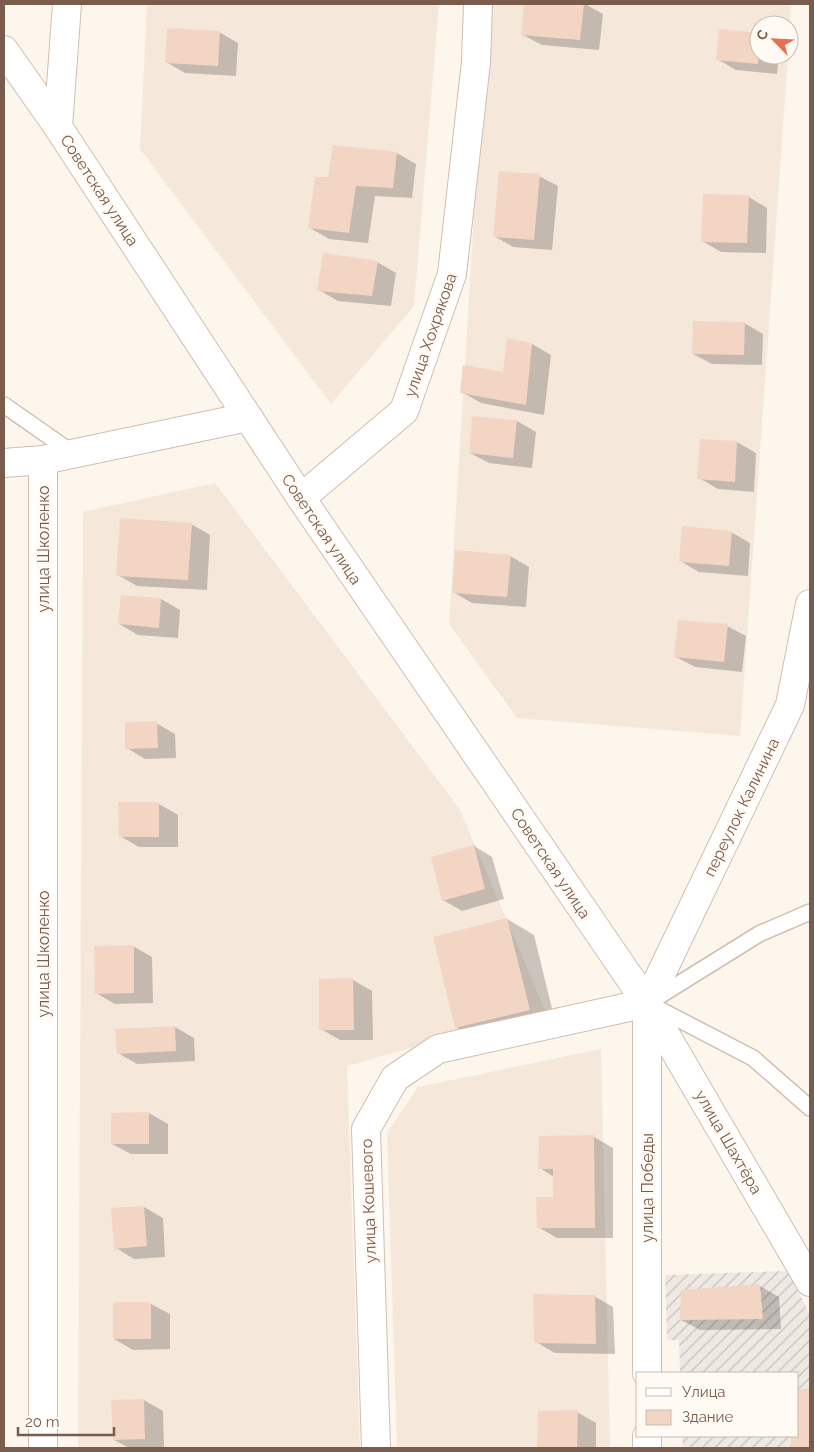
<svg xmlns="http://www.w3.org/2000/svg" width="814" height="1452" viewBox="0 0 814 1452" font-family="Raleway,sans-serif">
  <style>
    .residential { fill: #f5e8da }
    .industrial { fill: url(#industrial-furrows) }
    .shadow { fill: #0003 }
    .building { fill: #f3d5c3 }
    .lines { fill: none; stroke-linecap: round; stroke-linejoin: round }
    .service-casing { stroke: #d1beb0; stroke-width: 18 }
    .minor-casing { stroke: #d1beb0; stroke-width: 30 }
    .tertiary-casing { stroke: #d1beb0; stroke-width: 30 }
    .service { stroke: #fff; stroke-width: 15 }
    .minor { stroke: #fff; stroke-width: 28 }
    .tertiary { stroke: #fff; stroke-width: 28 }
    .labels { text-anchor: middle; stroke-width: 5; stroke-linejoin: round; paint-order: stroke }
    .street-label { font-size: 16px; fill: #7a5c4d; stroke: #fffaf3 }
  </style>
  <defs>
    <pattern id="industrial-furrows" width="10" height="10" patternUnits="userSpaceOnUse" patternTransform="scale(1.25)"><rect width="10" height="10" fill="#efe9e4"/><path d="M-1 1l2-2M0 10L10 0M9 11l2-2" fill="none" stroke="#c7c0bb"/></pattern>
  </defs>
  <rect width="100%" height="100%" fill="#fdf6ec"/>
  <g class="residential">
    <polygon points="147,4 439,4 414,306 331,404 140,149"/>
    <polygon points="487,4 791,4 789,39 789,25 759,25 759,55 788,55 740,736 517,718 449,624"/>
    <polygon points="215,483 460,810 545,1010 347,1066 360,1448 78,1448 83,512"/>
    <polygon points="601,1049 610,1448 397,1448 387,1133 418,1087"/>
  </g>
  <polygon class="industrial" points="788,1271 810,1315 810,1448 683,1448 682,1436 798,1436 798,1373 680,1373 679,1340 667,1340 665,1275"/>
  <g class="shadow">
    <polygon points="526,4 585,4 603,14 599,50 542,45 523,35"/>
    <polygon points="720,31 759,34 759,55 779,55 777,74 736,70 717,59"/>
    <polygon points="219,32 238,43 236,76 185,73 166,62"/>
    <polygon points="334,147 397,153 416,164 412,198 375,196 368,243 329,239 310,228 329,179"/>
    <polygon points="539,176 558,186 552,250 513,247 494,236"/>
    <polygon points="749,197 767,208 766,253 721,252 702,241"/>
    <polygon points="377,262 396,273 391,306 338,301 319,290"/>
    <polygon points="744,323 763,334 762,365 712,364 693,354"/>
    <polygon points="532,344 551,355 544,415 481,403 462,392 504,374"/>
    <polygon points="473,417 517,421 536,432 532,468 489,463 470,453"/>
    <polygon points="737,442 756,453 754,492 718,489 699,478"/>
    <polygon points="191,524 210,535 207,590 137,586 118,575"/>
    <polygon points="731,532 750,543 748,576 699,572 680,561"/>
    <polygon points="510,556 529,567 526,607 472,603 453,592"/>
    <polygon points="122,596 161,599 180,610 178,638 138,635 119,624"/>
    <polygon points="727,626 746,636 742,672 695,667 676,657"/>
    <polygon points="156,723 175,734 176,758 145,759 127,748"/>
    <polygon points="159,804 178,815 178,847 139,847 120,836"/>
    <polygon points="474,846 492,857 504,899 462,911 443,900"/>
    <polygon points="507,919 534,935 556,1025 484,1043 456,1027"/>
    <polygon points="133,946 152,957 153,1003 115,1004 96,993"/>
    <polygon points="320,980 353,980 372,991 373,1040 340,1040 321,1029"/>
    <polygon points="175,1027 194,1038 195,1061 137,1064 118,1053"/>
    <polygon points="149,1113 168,1124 168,1154 131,1154 112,1144"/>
    <polygon points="594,1137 613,1148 613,1238 557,1238 538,1227 555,1198 554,1177 540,1168"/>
    <polygon points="144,1207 163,1218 165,1257 134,1259 116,1248"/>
    <polygon points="760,1286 779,1297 781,1329 700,1330 681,1320"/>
    <polygon points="594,1296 613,1307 615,1354 555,1353 536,1342"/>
    <polygon points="114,1304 151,1304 170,1314 170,1349 133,1350 114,1339"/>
    <polygon points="810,1390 810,1448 792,1448 792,1436 798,1436 798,1391"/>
    <polygon points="144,1400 163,1411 164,1448 129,1448 114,1440"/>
    <polygon points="539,1412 577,1412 596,1423 596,1448 538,1448"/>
  </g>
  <g class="building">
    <polygon points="524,4 584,4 580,40 521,35"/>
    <polygon points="167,28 220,31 218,66 165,63"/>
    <polygon points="719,29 759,33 758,64 716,60"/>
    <polygon points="333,145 397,152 393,188 356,186 349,233 308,228 315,177 328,177"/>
    <polygon points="499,171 540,174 534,240 493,237"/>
    <polygon points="703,194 749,195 747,243 701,242"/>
    <polygon points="323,253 378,261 372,296 317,291"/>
    <polygon points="693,321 745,322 744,355 692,354"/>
    <polygon points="507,338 532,343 526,405 460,393 463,365 503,372"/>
    <polygon points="472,416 517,420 513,458 469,453"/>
    <polygon points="700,439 737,441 735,482 697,479"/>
    <polygon points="120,518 192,523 188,580 116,576"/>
    <polygon points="682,526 732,531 729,566 679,562"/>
    <polygon points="455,550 511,555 507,597 452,593"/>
    <polygon points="121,595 161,598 159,628 118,624"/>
    <polygon points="678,620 728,624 724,662 674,657"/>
    <polygon points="157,721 158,748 125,749 125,722"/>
    <polygon points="118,802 159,802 159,837 119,837"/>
    <polygon points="474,845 485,889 442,901 431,857"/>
    <polygon points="507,918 530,1010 455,1028 433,937"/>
    <polygon points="134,945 134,993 95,994 94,946"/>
    <polygon points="353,978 354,1030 319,1030 319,979"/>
    <polygon points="175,1026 176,1051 117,1054 115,1029"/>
    <polygon points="149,1112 149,1144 111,1144 111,1113"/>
    <polygon points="594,1135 595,1228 537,1228 536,1197 553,1197 553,1169 538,1169 539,1136"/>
    <polygon points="144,1206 147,1246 114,1249 111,1208"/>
    <polygon points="760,1284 763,1319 680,1320 681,1290"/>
    <polygon points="533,1294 595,1295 596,1344 534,1343"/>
    <rect x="113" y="1302" width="38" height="37"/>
    <polygon points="810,1388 810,1448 791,1448 791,1436 798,1436 798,1390"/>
    <polygon points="144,1399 145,1439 113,1440 111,1400"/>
    <polygon points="578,1410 577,1448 537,1448 538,1411"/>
  </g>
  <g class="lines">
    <defs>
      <g id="service">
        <polyline points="4,405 74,454"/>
        <polyline points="653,1000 759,934 810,912"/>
        <polyline points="653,1006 753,1058 810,1108"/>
      </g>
      <g id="minor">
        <polyline points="43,460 43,1448"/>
        <polyline points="301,498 404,411 452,274 476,62 478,4"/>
        <polyline points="647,1373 647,1003 790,705 810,604"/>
        <polyline points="647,1436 647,1448"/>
        <polyline points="376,1448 366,1129 395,1078 438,1049 647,1003"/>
      </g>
      <g id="tertiary">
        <polyline points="4,50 58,127 301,498 647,1003 810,1282"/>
        <polyline points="58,127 67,4"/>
        <polyline points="4,463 43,460 248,417"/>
      </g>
    </defs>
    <use href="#service" class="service-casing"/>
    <use href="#minor" class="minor-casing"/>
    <use href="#tertiary" class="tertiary-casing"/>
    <use href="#service" class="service"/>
    <use href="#minor" class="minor"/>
    <use href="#tertiary" class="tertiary"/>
  </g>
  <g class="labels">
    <g class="street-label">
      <text transform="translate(100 190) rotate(57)" y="6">Советская улица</text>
      <text transform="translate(430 335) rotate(-71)" y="6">улица Хохрякова</text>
      <text transform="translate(322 529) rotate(56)" y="6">Советская улица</text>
      <text transform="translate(43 549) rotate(-90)" y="6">улица Школенко</text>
      <text transform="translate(741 807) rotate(-64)" y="6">переулок Калинина</text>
      <text transform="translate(551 863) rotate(56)" y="6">Советская улица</text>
      <text transform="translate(43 954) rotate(-90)" y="6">улица Школенко</text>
      <text transform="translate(729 1142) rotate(60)" y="6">улица Шахтёра</text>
      <text transform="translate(647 1188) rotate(-90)" y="6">улица Победы</text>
      <text transform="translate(368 1201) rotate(-92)" y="6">улица Кошевого</text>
    </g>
  </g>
  <rect width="814" height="1452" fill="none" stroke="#7a5c4d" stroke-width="10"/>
  <rect x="636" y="1372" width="162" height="65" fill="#fffaf3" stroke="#cabbb1"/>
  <rect x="646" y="1388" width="25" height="8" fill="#ffffff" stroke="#cabbb1"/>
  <text x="682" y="1397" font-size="15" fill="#7a5c4d">Улица</text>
  <rect x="646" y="1410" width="25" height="15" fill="#f3d5c3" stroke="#cabbb1"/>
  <text x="682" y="1422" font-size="15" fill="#7a5c4d">Здание</text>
  <g transform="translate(774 40) rotate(294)"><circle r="24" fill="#fffaf3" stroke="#cabbb1"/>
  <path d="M0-4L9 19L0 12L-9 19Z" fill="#e76f51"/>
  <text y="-8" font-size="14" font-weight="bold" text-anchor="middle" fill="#7a5c4d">С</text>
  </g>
  <path d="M18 1427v8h96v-8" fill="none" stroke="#7a5c4d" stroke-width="2.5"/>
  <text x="25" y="1427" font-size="15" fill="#7a5c4d" stroke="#fffaf3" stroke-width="4" paint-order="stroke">20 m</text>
</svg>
